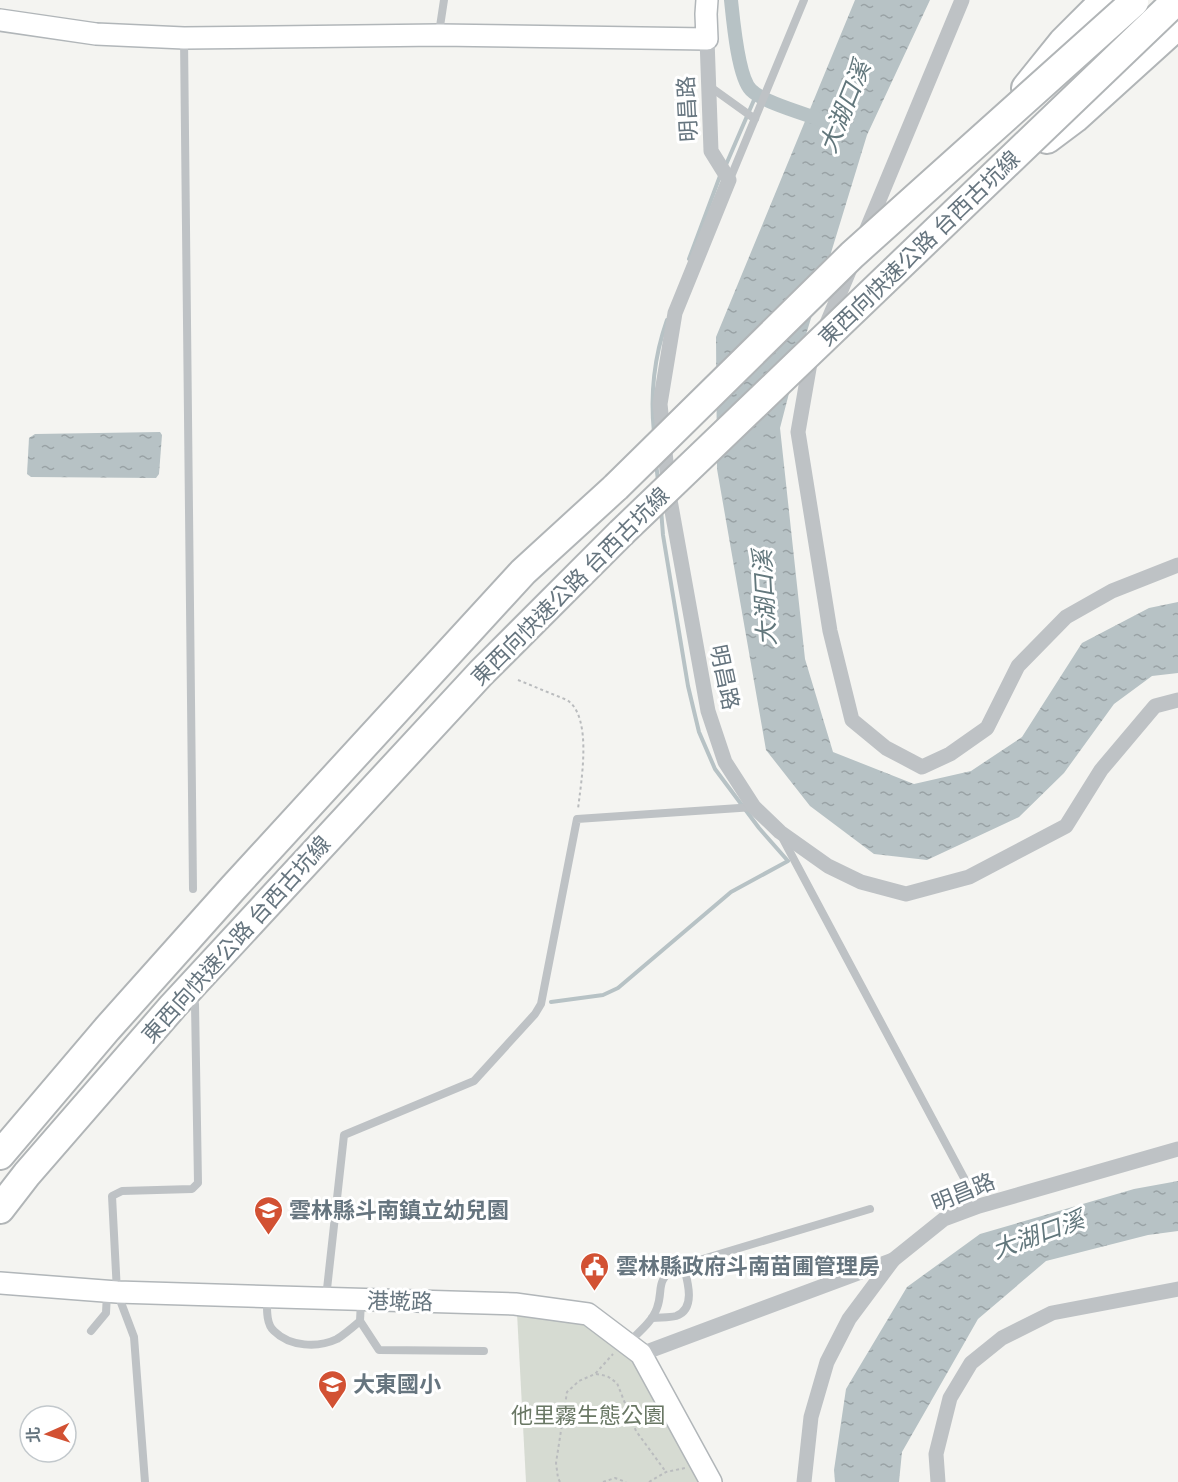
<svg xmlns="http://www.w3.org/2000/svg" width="1178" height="1482" viewBox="0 0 1178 1482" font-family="Karla,'Noto Sans TC',sans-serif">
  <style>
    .park { fill: #d6dbd2 }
    .water { fill: url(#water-ripples) }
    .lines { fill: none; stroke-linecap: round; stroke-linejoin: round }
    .stream { stroke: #b7c2c5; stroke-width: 4 }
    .canal { stroke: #b7c2c5; stroke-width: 14 }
    .secondary-casing { stroke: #b1b6b9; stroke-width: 24 }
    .highway-casing { stroke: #b1b5b7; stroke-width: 32 }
    .path { stroke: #babcbe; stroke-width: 2; stroke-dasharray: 3 3; stroke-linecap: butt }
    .lane { stroke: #bec2c5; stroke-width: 8 }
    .street { stroke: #bec2c5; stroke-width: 15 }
    .secondary { stroke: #fff; stroke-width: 21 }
    .highway { stroke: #fff; stroke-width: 28 }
    .highway-bridge-casing { stroke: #b1b5b7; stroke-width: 32; stroke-linecap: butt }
    .highway-bridge { stroke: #fff; stroke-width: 28 }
    .labels { text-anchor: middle; stroke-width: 6; stroke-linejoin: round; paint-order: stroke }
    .street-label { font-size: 22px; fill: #66757f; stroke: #fff }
    .poi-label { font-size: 22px; font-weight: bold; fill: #66757f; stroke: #fff; text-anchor: start }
    .park-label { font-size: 22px; fill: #697764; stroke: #fff }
    .water-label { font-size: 24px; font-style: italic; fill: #62777c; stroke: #fff }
  </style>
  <defs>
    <pattern id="water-ripples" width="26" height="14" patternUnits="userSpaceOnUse" patternTransform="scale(1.5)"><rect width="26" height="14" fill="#b7c2c5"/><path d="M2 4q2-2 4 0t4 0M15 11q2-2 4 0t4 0" fill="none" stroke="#99a2a5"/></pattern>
  </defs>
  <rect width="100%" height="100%" fill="#f4f4f1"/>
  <polygon class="park" points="517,1313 584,1322 628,1355 650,1390 701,1482 526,1482"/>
  <g class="water">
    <polygon points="855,0 930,0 867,135 794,374 780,428 805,659 833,752 914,784 971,771 1022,737 1082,643 1149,608 1178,602 1178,673 1152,676 1114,704 1064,773 1019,817 927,860 874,854 810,806 766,750 717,469 716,337"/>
    <polygon points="160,432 162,435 159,474 156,478 31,477 27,474 29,438 35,434"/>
    <polygon points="1178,1181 1178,1231 1148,1235 1046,1261 978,1319 902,1452 899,1482 835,1482 834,1470 846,1389 907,1287 980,1234 1134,1189"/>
  </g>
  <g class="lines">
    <g class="stream">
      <polyline points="725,167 757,93"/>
      <polyline points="689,259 720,176"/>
      <path d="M654,433c-4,-39 0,-76 13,-113"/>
      <polyline points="656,462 658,481"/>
      <polyline points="551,1002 603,995 618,988 731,892 788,861 759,828 715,769 699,732 688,686 663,535 661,509"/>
    </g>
    <path class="canal" d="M731,0c2,19 7,77 20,90 13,13 55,24 73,31"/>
    <defs>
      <g id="secondary">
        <polyline points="0,20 96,34 184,38 439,35 707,39 706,14 707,0"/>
        <polyline points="0,1283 117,1292 515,1304 588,1314 641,1354 711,1482"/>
      </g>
      <g id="highway">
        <polyline points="1026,88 1063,42 1105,0"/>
        <polyline points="1047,139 1075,118 1178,25"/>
        <polyline points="0,1155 107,1029 233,888 523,572 616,487"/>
        <polyline points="0,1209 27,1174 173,1006 481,673 621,533"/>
      </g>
    </defs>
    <use href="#secondary" class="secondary-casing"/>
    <use href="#highway" class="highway-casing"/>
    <g class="path">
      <path d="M518,680l49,20c26,17 14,82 11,109"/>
      <polyline points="596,1374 607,1376 617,1383 636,1431 666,1472"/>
      <polyline points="560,1482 558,1478 556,1463 567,1392 579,1381 595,1374 613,1354"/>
      <polyline points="603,1482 615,1478 626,1482"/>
      <polyline points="649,1482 666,1472 685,1468"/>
    </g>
    <g class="lane">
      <polyline points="439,33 444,0"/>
      <polyline points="184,38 193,889"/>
      <polyline points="709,86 755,119"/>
      <polyline points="730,179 804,0"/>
      <polyline points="783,839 979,1206"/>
      <polyline points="326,1298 344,1135 474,1081 535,1014 541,1004 577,819 754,807"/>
      <path d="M267,1299c0,10 -1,25 7,32 16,16 44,17 63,8 8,-5 16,-12 23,-18l1,-20"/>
      <path d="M652,1318c8,-1 17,0 24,-2 21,-7 11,-37 7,-52"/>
      <polyline points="360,1321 379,1350 484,1351"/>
      <polyline points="91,1331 106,1313 107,1293"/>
      <path d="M629,1342c10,-10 23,-20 28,-34 7,-19 -3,-26 19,-41l194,-58"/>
      <polyline points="145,1482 134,1337 117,1292 112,1196 122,1191 192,1189 198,1183 195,1004"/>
    </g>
    <g class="street">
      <polyline points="707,39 711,151 729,180 675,313 660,404 670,500 708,711 725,762 754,807 780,832 828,866 861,882 906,894 969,877 1066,826 1101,770 1155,706 1178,700"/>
      <polyline points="864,236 962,0"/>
      <polyline points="825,328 852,264"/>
      <polyline points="814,355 810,363 798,432 830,631 852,720 886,748 922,767 950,754 987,728 1018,666 1066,617 1112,591 1178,565"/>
      <polyline points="641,1354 893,1260 944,1219 979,1206 1178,1149"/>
      <polyline points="804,1482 811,1417 827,1362 849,1319 893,1260"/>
      <polyline points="938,1482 936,1454 950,1398 971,1363 1002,1338 1052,1313 1178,1289"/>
    </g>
    <use href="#secondary" class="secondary"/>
    <use href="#highway" class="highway"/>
    <defs>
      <g id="highway-bridge">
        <polyline points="616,487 852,255 1134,2"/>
        <polyline points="621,533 1177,0"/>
      </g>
    </defs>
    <use href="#highway-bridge" class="highway-bridge-casing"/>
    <use href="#highway-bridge" class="highway-bridge"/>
  </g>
  <defs>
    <symbol id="school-pin" viewBox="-11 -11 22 30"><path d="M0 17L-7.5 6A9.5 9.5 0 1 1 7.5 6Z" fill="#d25133" stroke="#fff"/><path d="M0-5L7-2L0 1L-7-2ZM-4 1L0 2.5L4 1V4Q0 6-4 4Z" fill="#fff"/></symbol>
    <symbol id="civic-pin" viewBox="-11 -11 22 30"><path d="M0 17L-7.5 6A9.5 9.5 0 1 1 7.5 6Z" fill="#d25133" stroke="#fff"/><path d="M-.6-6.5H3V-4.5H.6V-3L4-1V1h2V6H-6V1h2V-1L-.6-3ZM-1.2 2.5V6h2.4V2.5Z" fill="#fff"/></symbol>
  </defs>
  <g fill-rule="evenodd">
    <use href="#school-pin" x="252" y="1194" width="33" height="45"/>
    <use href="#civic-pin" x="578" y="1250" width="33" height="45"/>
    <use href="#school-pin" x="316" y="1368" width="33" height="45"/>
  </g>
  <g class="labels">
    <g class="street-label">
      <text transform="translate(687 109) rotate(-93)" y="8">明昌路</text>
      <text transform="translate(919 248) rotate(-44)" y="8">東西向快速公路 台西古坑線</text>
      <text transform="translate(570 586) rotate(-45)" y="8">東西向快速公路 台西古坑線</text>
      <text transform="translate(725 677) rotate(78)" y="8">明昌路</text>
      <text transform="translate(236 939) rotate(-48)" y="8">東西向快速公路 台西古坑線</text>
      <text transform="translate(963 1192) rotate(-22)" y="8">明昌路</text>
      <text transform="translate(400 1301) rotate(1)" y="8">港墘路</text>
    </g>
    <g class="poi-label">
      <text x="289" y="1218">雲林縣斗南鎮立幼兒園</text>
      <text x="616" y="1274">雲林縣政府斗南苗圃管理房</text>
      <text x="353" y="1392">大東國小</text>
    </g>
    <g class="park-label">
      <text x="588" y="1423">他里霧生態公園</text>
    </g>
    <g class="water-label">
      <text transform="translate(845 107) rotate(-68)" y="8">大湖口溪</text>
      <text transform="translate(765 598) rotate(-93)" y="8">大湖口溪</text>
      <text transform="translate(1038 1235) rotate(-20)" y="8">大湖口溪</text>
    </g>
  </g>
  <g transform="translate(48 1434) rotate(267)"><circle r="28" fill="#ffffff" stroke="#c2c8cc" stroke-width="1.5"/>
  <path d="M0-4.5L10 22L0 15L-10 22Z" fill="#d25133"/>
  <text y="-9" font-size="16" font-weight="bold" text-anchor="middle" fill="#66757f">北</text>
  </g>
</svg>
